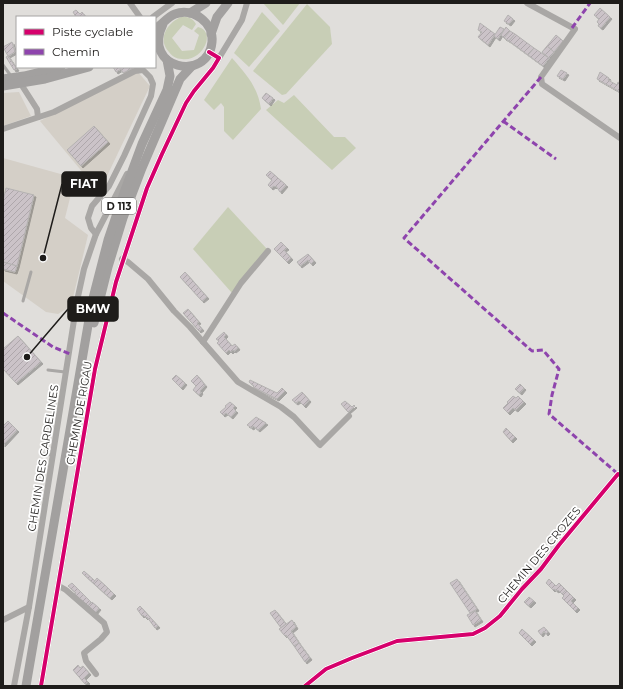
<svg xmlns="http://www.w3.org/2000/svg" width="623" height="689" viewBox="0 0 623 689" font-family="Montserrat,sans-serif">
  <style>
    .built { fill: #d4cfc7 }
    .green { fill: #c8ceb6 }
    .building { fill: url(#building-hatch); stroke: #b4b2b1; filter: url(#shadow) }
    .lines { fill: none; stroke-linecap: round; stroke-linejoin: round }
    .service { stroke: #a9a7a5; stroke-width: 3 }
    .minor { stroke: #a9a7a5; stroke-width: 6 }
    .primary { stroke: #a2a09f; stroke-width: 9 }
    .quiet { stroke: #8e44ad; stroke-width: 3; stroke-dasharray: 6 3; stroke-linecap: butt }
    .cycleway-casing { stroke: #fff; stroke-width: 6 }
    .cycleway { stroke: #d6006c; stroke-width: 4 }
    .labels { text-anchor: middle; stroke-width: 3.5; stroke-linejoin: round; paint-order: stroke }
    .shield { fill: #fff; stroke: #62605f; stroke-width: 1 }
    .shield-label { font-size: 10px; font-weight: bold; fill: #1e1c1a }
    .street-label { font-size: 11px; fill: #1e1c1a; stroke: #fff }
    .leader { fill: none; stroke: #1e1c1a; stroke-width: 1.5 }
    .callout-dot { fill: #1e1c1a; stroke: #fff; stroke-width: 1.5 }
    .callout { fill: #1e1c1a; stroke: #1e1c1a; stroke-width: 1.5 }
    .callout-label { font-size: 12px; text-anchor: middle; font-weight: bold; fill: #fff }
  </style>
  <defs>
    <pattern id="building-hatch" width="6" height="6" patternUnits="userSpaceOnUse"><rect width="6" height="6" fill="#cbc3c8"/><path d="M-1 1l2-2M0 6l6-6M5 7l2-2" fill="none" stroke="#aea7ab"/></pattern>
    <filter id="shadow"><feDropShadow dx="2" dy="2" stdDeviation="0" flood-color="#0004"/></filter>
  </defs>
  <rect width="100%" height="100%" fill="#e0dedb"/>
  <g class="built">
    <polygon points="137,71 150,86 107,176 94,186 40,121"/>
    <polygon points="19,92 31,116 3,126 3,93"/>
    <polygon points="3,158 75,178 65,218 88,235 71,306 58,314 46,312 3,281"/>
  </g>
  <g class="green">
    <polygon points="263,3 300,3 283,25"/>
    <polygon points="307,4 330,27 332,44 286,94 282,95 253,71"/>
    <polygon points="262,12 280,31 249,67 234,53"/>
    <path d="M181,17c7,0 11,0 15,7l-4,6 -9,-5 -11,13 10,13 12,-1 5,-15 -5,-4 4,-4c19,4 5,35 -16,32 -6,0 -10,-3 -13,-7 -12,-13 -2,-29 12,-35z"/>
    <path d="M232,58c14,16 26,29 29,51l-28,31 -9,-9v-24l-3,-4 -7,7 -10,-10z"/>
    <polygon points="294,95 334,137 345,137 356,148 332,170 266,110 278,100 284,103"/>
    <polygon points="228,207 267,249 232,293 193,249"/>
  </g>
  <g class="building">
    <polygon points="600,8 610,17 601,28 598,26 599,24 597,22 599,19 594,15"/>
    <polygon points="76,10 80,14 82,12 85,16 76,17 73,12"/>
    <polygon points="508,15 513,19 509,24 504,21"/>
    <polygon points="480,23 495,34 488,45 478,37 482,32 478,30"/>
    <polygon points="500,27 504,29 498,39 494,36"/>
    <polygon points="506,27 510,31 504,38 501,35"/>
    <polygon points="510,31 515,34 509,41 504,38"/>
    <polygon points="515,34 534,48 528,55 509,41"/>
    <polygon points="556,35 563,41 554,52 547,46"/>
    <polygon points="12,42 15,52 8,56 3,47"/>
    <polygon points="547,46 554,52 549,58 542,52"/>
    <polygon points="534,48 549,58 543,66 528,55"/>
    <polygon points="8,56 17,69 14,70 6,57"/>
    <polygon points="113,67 135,67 123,73 121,69 116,72"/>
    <polygon points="561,70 567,73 563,79 557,76"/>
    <polygon points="600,72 609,78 608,80 617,85 618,82 620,83 620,92 597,79"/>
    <polygon points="266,93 273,98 269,104 262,98"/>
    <polygon points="94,126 108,142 81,166 67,150"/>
    <polygon points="270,171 286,185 280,192 276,186 275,187 274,186 271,188 268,185 272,180 266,175"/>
    <polygon points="6,188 34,195 17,266 3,262 3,201"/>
    <polygon points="281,242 287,248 284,250 291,258 287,262 274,249"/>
    <polygon points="308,254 314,261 311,264 308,260 300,266 297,262"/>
    <polygon points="3,262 17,266 15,272 3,269"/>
    <polygon points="185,272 207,297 202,301 180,277"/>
    <polygon points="188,309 199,322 197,323 202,329 199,331 183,313"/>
    <polygon points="224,332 226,335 224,337 232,346 235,344 238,348 234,351 233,350 231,352 229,350 226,353 217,343 219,341 216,339"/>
    <polygon points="18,336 41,362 16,383 3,369 3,349"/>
    <polygon points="176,375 185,383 181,388 172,379"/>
    <polygon points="197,375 205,385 200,391 201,392 199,395 193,390 196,386 191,381"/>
    <polygon points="250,380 277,393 282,388 285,391 277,399 253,387 254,386 249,382"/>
    <polygon points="520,384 524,388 520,393 515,389"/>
    <polygon points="302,392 309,400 304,406 299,401 296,403 292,400"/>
    <polygon points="513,396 516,398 518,396 524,402 516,410 513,408 508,413 503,408 508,403 507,402"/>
    <polygon points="345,401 352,407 354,405 355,406 348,412 341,404"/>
    <polygon points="230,402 235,406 233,408 236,411 231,417 226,413 223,415 220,412 226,407 225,406"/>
    <polygon points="256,417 266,423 258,430 253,426 252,428 247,425"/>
    <polygon points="8,421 17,430 3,445 3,426"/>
    <polygon points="506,428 515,437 511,441 503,432"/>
    <polygon points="84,571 95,581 93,583 82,573"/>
    <polygon points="97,578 108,588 104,593 93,583"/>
    <polygon points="457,579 477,609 470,613 450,583"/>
    <polygon points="549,579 556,586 559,583 566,590 562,594 558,590 557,591 554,589 553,590 546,583"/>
    <polygon points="72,583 91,602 88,606 74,594 76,593 68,586"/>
    <polygon points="108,588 114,594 110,598 104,593"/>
    <polygon points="566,590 574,598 571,601 578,608 575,611 562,598 564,596 562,594"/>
    <polygon points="529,597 534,601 529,606 524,602"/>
    <polygon points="92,602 99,608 95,613 88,606"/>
    <polygon points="140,606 158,626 155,628 147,617 146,618 143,615 142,616 137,609"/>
    <polygon points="275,610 286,624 281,628 270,613"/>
    <polygon points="475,611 481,620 473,625 467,615"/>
    <polygon points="292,620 296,627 291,631 299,643 294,646 286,635 285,636 279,629"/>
    <polygon points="544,627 548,632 546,634 544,631 541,635 538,631"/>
    <polygon points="522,629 534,640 530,644 519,633"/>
    <polygon points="299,643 310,658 305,662 294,646"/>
    <polygon points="78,665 80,668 83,666 89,673 84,678 88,682 85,684 73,670"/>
  </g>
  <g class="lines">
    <g class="service">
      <polyline points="3,65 11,76"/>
      <polyline points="23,301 31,272"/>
      <polyline points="48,370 65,372"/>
      <polyline points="41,454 54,455"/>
    </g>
    <g class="minor">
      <polyline points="130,3 140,17"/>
      <polyline points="527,3 575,29 541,77 542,84 620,138"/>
      <polyline points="153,17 172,3"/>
      <polyline points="219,58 242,20 247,3"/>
      <polyline points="19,81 37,109 38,117"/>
      <polyline points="3,129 54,112 135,71 143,70 150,77 153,84 151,96 124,156 109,186 92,206 88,218 91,228 96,234"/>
      <polyline points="122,259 128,262 148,279 174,311 190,327 238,382 281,407 294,417 320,445 349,416"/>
      <polyline points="203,342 241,283 268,251"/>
      <polyline points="59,586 66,590 104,623 107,632 101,639 84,653 86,661 96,674"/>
      <polyline points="3,620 29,607"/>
      <polyline points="14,686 29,607 77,301 84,269 96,234 127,174"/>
      <polyline points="41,686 95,369 116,282 147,188 162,154 186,103 194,91 213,68 219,58 209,52"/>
      <polyline points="305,686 326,669 352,658 397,641 473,634 485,628 500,616 522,589 541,569 559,545 618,474 620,475"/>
    </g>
    <g class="primary">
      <polyline points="190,13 206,3"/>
      <path d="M155,29c7,-4 12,-12 20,-15 18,-7 39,9 37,28 -4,41 -71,27 -49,-18"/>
      <polyline points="211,34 217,17 228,3"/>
      <polyline points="3,79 24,76 61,67"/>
      <polyline points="3,86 45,79 89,67"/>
      <polyline points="94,323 108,267 123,218 142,168 180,79 192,66"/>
      <polyline points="26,686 92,302 108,240 125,190 142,144 167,90 170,76 167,60"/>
    </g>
    <g class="quiet">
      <polyline points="572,28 590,3"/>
      <polyline points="541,77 404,238 532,351 543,350 559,369 552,395 549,414 618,474"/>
      <polyline points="503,121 556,159"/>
      <polyline points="3,313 53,347 70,354"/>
    </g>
    <defs>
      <g id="cycleway">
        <polyline points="41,686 95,369 116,282 147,188 162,154 186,103 194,91 213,68 219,58 209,52"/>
        <polyline points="305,686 326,669 352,658 397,641 473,634 485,628 500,616 522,589 541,569 559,545 618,474 620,475"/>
      </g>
    </defs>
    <use href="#cycleway" class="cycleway-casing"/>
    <use href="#cycleway" class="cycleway"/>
  </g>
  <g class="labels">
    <rect class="shield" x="102" y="198" width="34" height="16" rx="3"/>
    <g class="shield-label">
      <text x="119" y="210">D 113</text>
    </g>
    <g class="street-label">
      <text transform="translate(79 413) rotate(-80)" y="4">CHEMIN DE RIGAU</text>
      <text transform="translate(43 458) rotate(-81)" y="4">CHEMIN DES CARDELINES</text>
      <text transform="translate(539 555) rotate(-50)" y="4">CHEMIN DES CROZES</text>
    </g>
  </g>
  <path class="leader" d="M43 258L62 184M27 357L68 309"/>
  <g class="callout-dot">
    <circle cx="43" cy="258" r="4"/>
    <circle cx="27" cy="357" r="4"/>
  </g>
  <g class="callout">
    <rect x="62" y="172" width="44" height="24" rx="4"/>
    <rect x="68" y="297" width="50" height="24" rx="4"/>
  </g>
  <g class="callout-label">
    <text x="84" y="188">FIAT</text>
    <text x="93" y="313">BMW</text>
  </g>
  <rect width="623" height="689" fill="none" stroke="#1e1c1a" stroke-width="8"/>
  <rect x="16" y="16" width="140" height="52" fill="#ffffff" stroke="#a5a4a3"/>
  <rect x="24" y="29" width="20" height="6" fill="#d6006c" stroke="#a5a4a3"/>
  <text x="52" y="36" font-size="12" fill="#1e1c1a">Piste cyclable</text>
  <rect x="24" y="49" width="20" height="6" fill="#8e44ad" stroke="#a5a4a3"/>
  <text x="52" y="56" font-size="12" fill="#1e1c1a">Chemin</text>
</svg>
